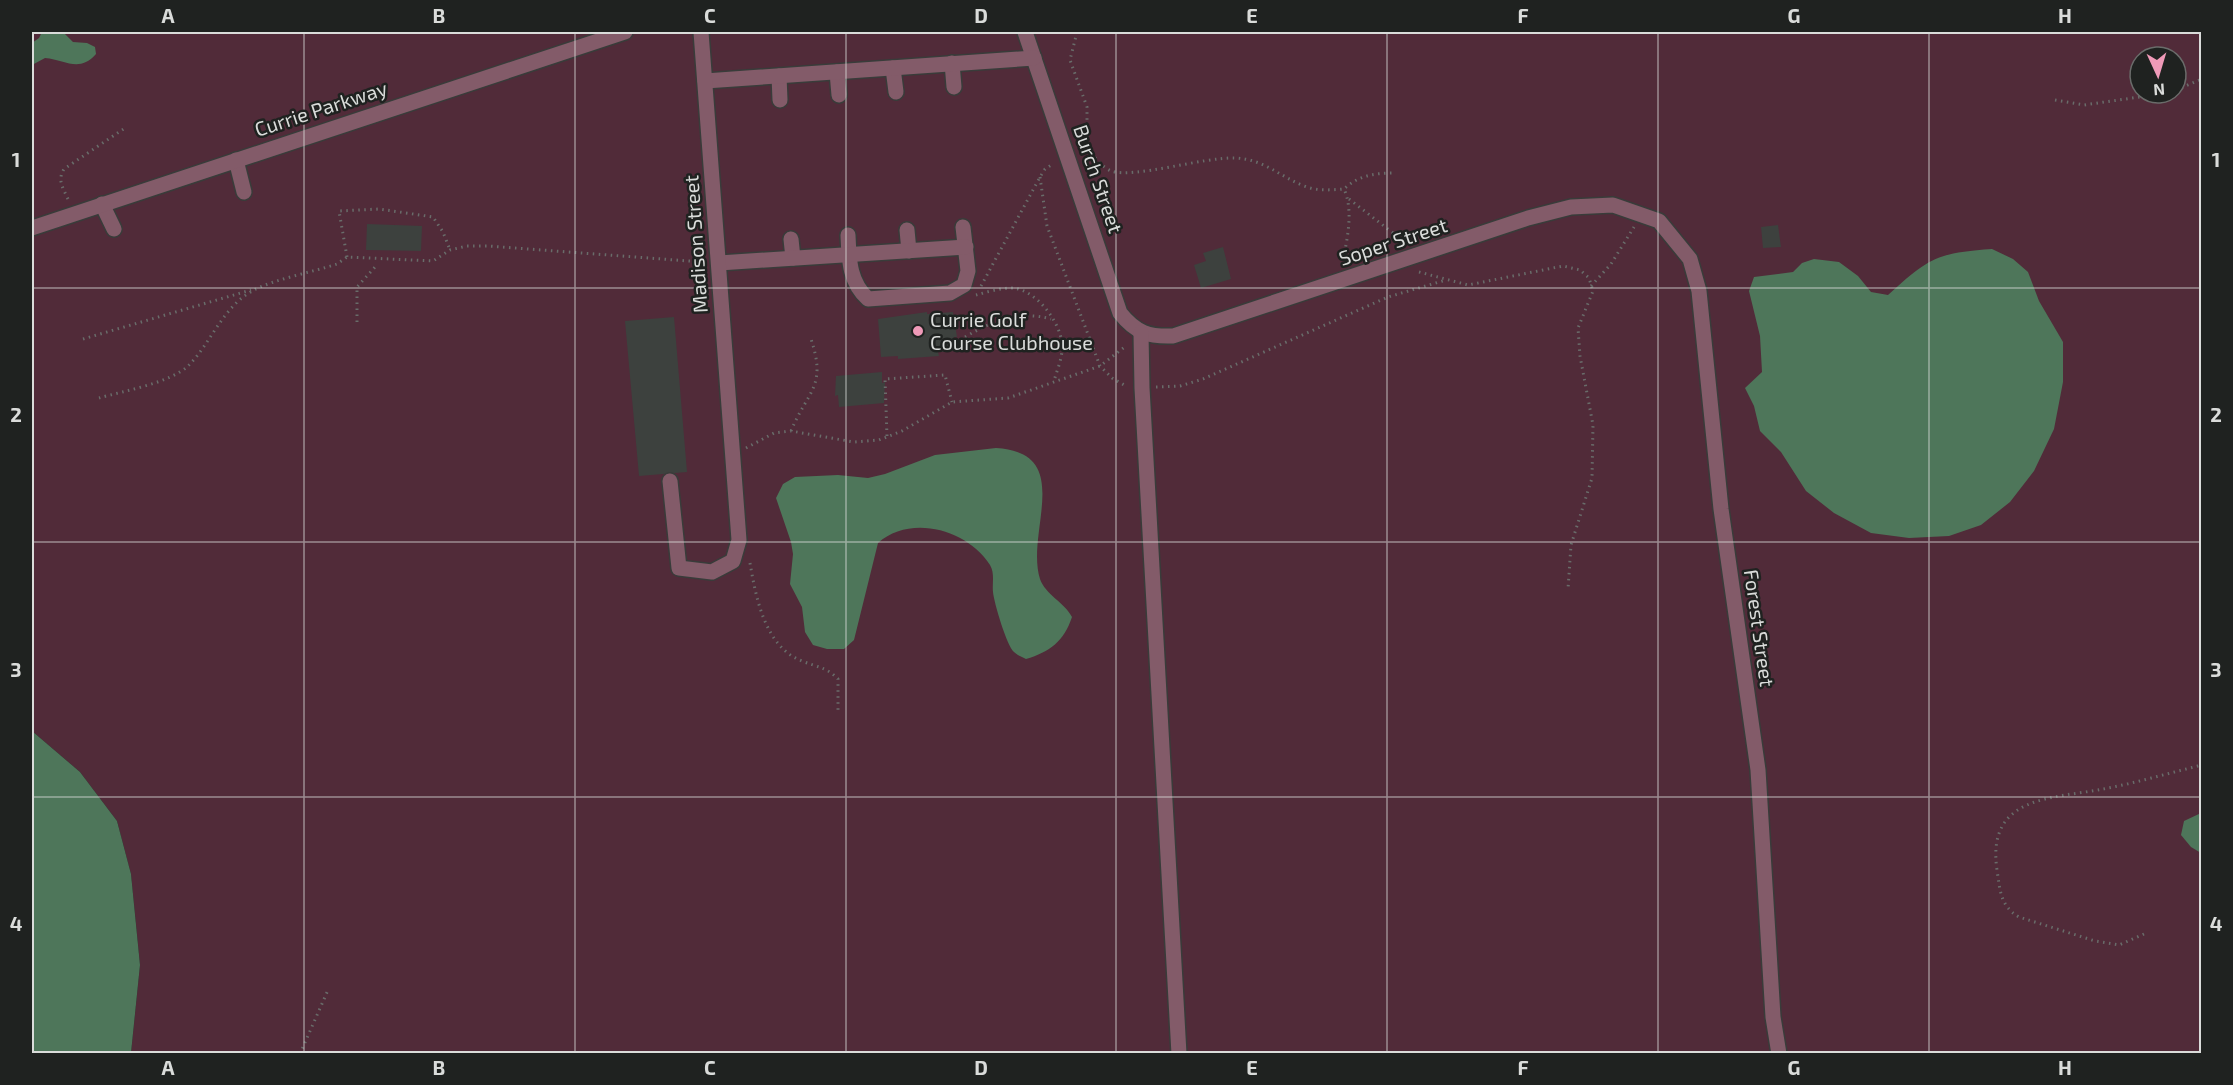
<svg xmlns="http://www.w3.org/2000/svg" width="2233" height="1085" viewBox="0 0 2233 1085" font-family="'Exo 2',sans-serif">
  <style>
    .green { fill: #512b39; fill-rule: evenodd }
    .water { fill: #4e765a }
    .building { fill: #3d413e }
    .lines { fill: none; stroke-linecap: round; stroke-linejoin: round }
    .minor-casing { stroke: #393c3a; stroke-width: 18 }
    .path { stroke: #696c6a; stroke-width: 3; stroke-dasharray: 1.5 4.5; stroke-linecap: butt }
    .minor { stroke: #835b69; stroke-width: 15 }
    .grid { fill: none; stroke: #dadcda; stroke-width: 1.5; stroke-opacity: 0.55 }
    .poi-dot { fill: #ef9ab8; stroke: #1f2220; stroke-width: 2 }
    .labels { text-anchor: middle; stroke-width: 5; stroke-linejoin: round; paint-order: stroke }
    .street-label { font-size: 20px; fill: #dadcda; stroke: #1f2220 }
    .poi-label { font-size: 20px; fill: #dadcda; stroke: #1f2220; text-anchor: start }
    .neatline { fill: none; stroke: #dadcda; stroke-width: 2 }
    .grid-label { font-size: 20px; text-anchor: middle; font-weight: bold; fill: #dadcda }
  </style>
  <rect width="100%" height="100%" fill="#1f2220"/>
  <path class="green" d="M32,32h2169v1021h-2070l9,-88 -9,-91 -14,-53 -37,-49 -48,-41zM2140,57h36v36h-36z"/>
  <g class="water">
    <path d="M42,32h21l10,10 14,1 8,4 1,7c-17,19 -30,6 -51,4l-13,7v-22l7,-5z"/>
    <path d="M1992,249l21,10 15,13 11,29 24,41v40l-9,47 -20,42 -24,31 -29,23 -32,11 -40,2 -38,-5 -37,-20 -28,-22 -25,-39 -21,-21 -6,-25 -9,-18 17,-16 -2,-36 -11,-45 5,-14 39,-5 9,-9 12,-4 25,3 19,14 13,16 17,3c41,-37 48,-42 104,-46z"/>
    <path d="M996,448c80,5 29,84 44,131 5,15 25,24 32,38 -8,24 -22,35 -46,42 -4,-2 -9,-4 -12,-7 -7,-6 -20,-49 -21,-60 -1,-8 2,-19 -3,-27 -23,-36 -80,-51 -112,-22l-24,97 -10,9h-17l-14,-4 -8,-13 -3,-25 -12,-23 3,-30 -2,-12 -15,-44 7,-14 12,-7 43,-2 30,3 17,-4 50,-19z"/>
    <polygon points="32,731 80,772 117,821 131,874 140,965 131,1053 32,1053"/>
    <polygon points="2201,813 2202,813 2201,853 2191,847 2181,835 2184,821"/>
  </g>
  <g class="building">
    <polygon points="367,224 422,226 421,251 366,250"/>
    <polygon points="1778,225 1781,247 1763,248 1761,227"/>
    <polygon points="1223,247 1231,279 1201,288 1194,265 1206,261 1203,253"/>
    <polygon points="927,312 927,314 953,312 957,337 954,337 955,351 938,352 939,356 898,359 898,356 881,357 878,319"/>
    <polygon points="674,317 687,472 639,476 625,321"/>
    <polygon points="882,372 882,383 885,382 884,403 839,407 838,395 835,396 836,376"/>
  </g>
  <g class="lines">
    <defs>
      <g id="minor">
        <path d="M1025,32l95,281c16,20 29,24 53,23l355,-118 43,-11 42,-2 46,16 31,38 9,32 22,218 37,261 15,247 6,37"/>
        <polyline points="952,63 954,87"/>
        <polyline points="893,68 896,92"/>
        <polyline points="837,72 839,95"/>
        <polyline points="779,76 780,100"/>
        <polyline points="705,81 1034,58"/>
        <polyline points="236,160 244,192"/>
        <polyline points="102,204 114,229"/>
        <polyline points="32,228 625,32"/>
        <polyline points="907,230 909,251"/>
        <path d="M848,235c1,24 1,47 20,64l82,-6 14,-8 4,-14 -5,-44"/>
        <polyline points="791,239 793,258"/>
        <polyline points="719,263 966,247"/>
        <polyline points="1141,333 1142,388 1179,1054"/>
        <polyline points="670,481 679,568 712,572 733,561 739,540 701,32"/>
      </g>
    </defs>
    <use href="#minor" class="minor-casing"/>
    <g class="path">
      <polyline points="1077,32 1070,60 1087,107 1087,149"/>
      <polyline points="2176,90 2202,79"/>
      <polyline points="2055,100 2084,105 2167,93"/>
      <path d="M1081,151l6,-2c7,7 15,18 24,22 22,8 92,-14 124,-13 30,1 46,20 72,29 11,4 25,3 37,2 15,-14 31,-16 51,-16"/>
      <polyline points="1040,177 1047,226 1100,366 1112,378 1126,386"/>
      <path d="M68,199c-5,-11 -11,-19 -4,-30l61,-41"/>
      <polyline points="1349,199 1406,243"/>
      <polyline points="347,257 339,211 379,209 433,217 443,232 450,250"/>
      <path d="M1342,264c5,-23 12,-53 2,-75"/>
      <polyline points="1419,272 1468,285 1563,266 1580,270 1589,278 1593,291 1578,328 1580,356 1593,425 1592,478 1571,545 1568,589"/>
      <polyline points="981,286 1040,177 1045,169 1053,164"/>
      <polyline points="1591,286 1611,264 1634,227"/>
      <path d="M976,295c11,-3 24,-7 37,-7 23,2 48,34 49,57 1,12 -5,25 -8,36"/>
      <polyline points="357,322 357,287 376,266"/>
      <path d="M965,337c27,-16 55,-27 86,-18"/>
      <polyline points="83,339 251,290"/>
      <polyline points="1156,387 1180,386 1203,379 1388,297 1446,280"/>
      <path d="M99,398c24,-7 72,-15 90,-33 22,-22 34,-59 65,-75 21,-11 59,-18 83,-26l10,-7 86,4 17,-11 17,-4h21l214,16"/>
      <path d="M791,431c17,-41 36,-44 20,-92"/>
      <polyline points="887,436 885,379 945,375 952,402"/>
      <polyline points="746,448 774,433 791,431 854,442 879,440 902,431 952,402 1008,398 1100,366 1126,346"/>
      <path d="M750,563c6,35 15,84 52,98 14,6 25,6 36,18v32"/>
      <path d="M2144,934l-25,11 -24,-4 -76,-24c-19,-11 -19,-27 -22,-47 -11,-75 55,-71 106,-81 33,-6 66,-16 99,-24"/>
      <polyline points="300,1054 328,990"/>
    </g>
    <use href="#minor" class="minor"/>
  </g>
  <path class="grid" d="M304,32v1022M575,32v1022M846,32v1022M1116,32v1022M1387,32v1022M1658,32v1022M1929,32v1022M32,288h2170M32,542h2170M32,797h2170"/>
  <circle class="poi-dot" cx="918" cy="331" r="6"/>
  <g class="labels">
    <g class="street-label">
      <text transform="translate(321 109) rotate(-18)" y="7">Currie Parkway</text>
      <text transform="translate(1098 179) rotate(71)" y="7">Burch Street</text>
      <text transform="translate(1393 242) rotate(-18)" y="7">Soper Street</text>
      <text transform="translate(696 244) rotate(-94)" y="7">Madison Street</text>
      <text transform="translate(1759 628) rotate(82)" y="7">Forest Street</text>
    </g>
    <g class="poi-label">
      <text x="930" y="327">Currie Golf<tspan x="930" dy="23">Course Clubhouse</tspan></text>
    </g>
  </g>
  <rect width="2233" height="1085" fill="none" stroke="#1f2220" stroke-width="66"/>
  <g transform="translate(2158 75) rotate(176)"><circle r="28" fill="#1f2220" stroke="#6a6c6a" stroke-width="1.5"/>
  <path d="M0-4.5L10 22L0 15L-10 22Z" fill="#ef9ab8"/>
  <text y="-9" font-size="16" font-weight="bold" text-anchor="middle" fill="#dadcda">N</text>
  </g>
  <rect x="33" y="33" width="2167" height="1019" class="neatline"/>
  <g class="grid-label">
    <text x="168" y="23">A</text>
    <text x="439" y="23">B</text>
    <text x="710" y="23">C</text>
    <text x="981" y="23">D</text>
    <text x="1252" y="23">E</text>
    <text x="1523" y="23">F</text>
    <text x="1794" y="23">G</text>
    <text x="2065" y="23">H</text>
    <text x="16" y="167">1</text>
    <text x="2216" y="167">1</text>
    <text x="16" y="422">2</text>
    <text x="2216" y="422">2</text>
    <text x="16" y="677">3</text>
    <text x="2216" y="677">3</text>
    <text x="16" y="931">4</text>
    <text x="2216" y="931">4</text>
    <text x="168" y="1075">A</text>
    <text x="439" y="1075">B</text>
    <text x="710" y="1075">C</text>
    <text x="981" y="1075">D</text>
    <text x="1252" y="1075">E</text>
    <text x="1523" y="1075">F</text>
    <text x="1794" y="1075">G</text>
    <text x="2065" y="1075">H</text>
  </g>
</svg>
